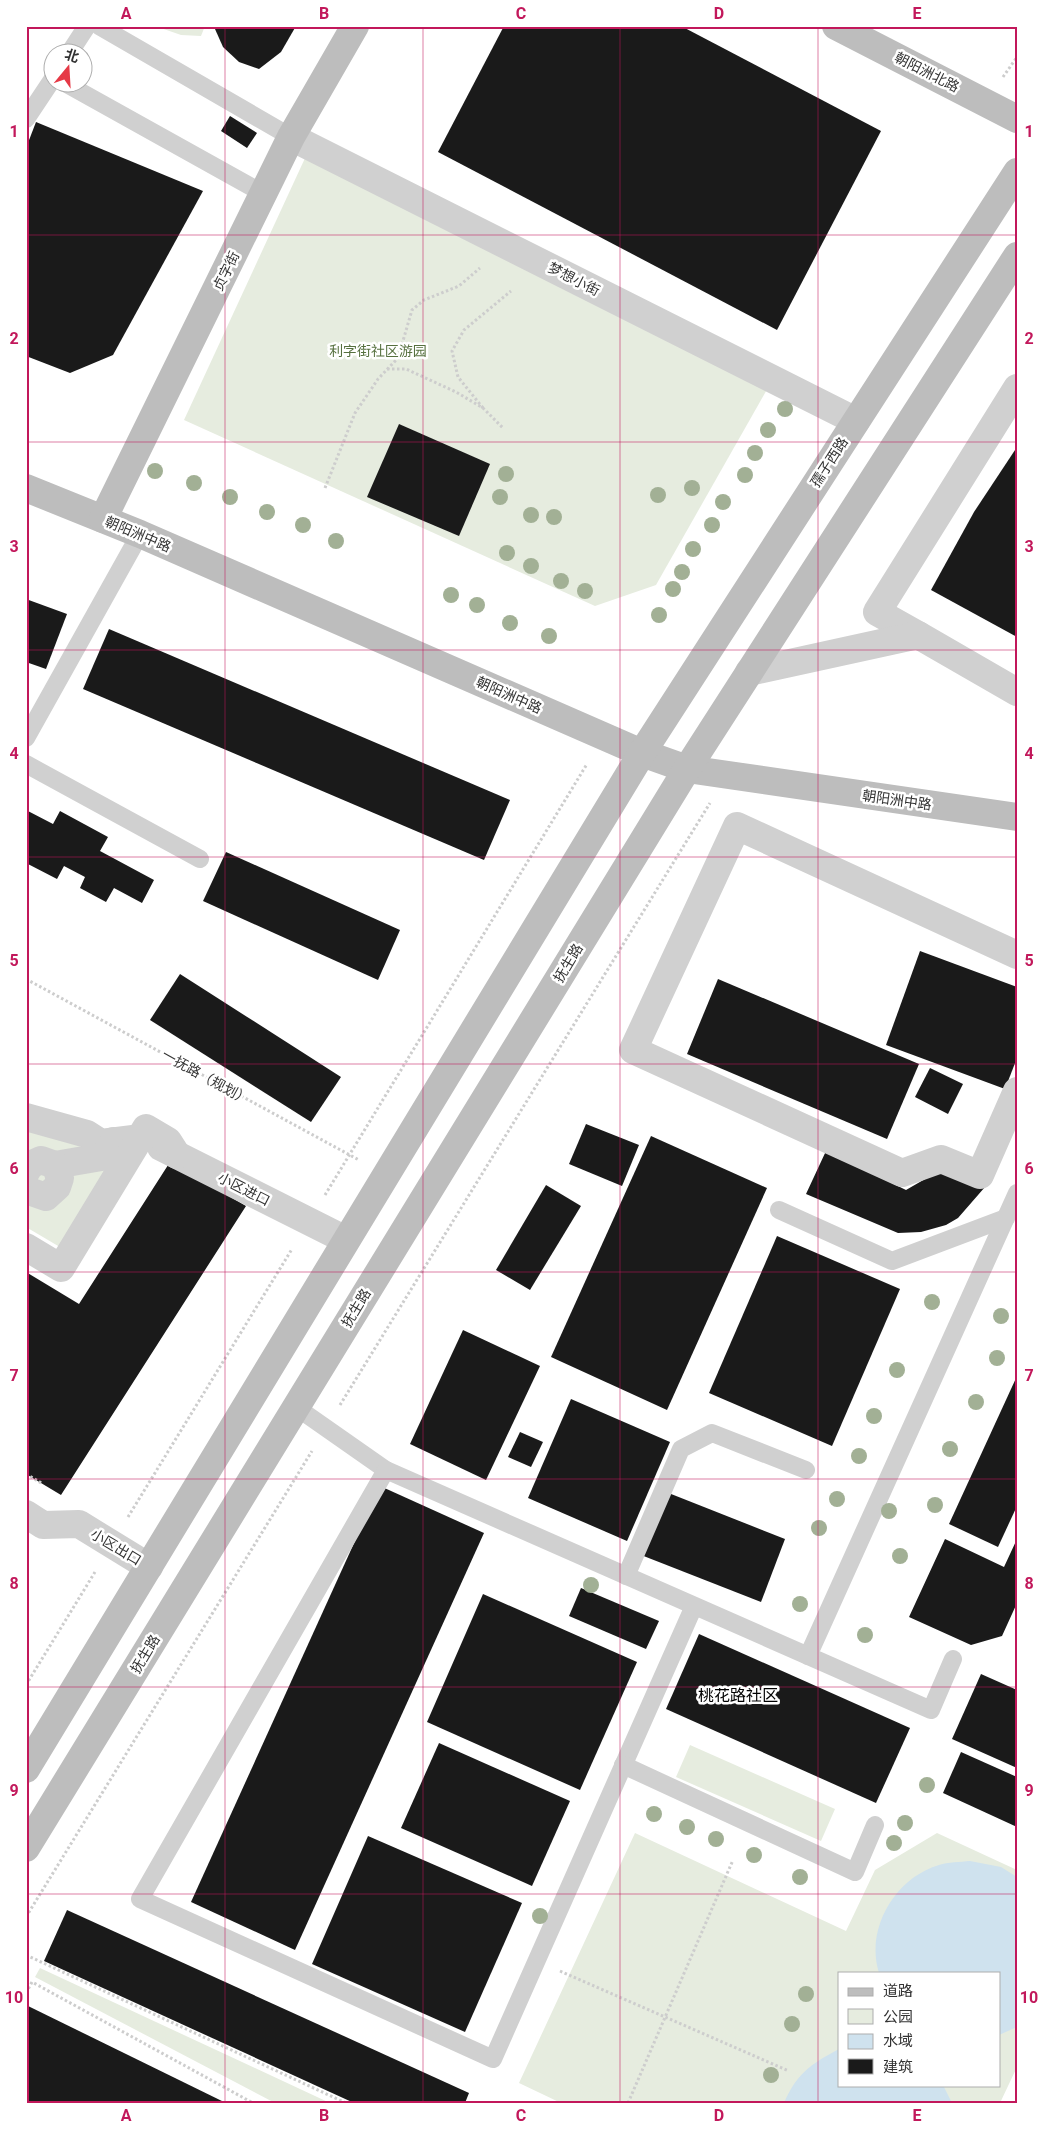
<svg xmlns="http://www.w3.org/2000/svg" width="1043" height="2129" viewBox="0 0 1043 2129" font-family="Roboto,'Noto Sans SC',sans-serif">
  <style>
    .green { fill: #e6ecdf; fill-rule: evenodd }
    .water { fill: #cfe2ee }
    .building { fill: #1a1a1a }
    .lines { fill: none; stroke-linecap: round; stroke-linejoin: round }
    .path { stroke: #cdcdcd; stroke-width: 3; stroke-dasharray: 2.5 2.5; stroke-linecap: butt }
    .lane { stroke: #d0d0d0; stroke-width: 18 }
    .street { stroke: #d0d0d0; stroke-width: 28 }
    .secondary { stroke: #bdbdbd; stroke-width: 28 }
    .tree { fill: #a2b095 }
    .grid { fill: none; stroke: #c2185b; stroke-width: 1; stroke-opacity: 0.55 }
    .labels { text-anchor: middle; stroke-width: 5; stroke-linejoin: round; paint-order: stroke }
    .street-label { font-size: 14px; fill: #333; stroke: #fff }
    .park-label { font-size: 14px; fill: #56703f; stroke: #fff }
    .quarter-label { font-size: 16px; fill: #000; stroke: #fff }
    .neatline { fill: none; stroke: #c2185b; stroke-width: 2 }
    .grid-label { font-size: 16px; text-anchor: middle; font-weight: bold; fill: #c2185b }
  </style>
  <rect width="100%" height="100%" fill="#fff"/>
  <g class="green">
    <polygon points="155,26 205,26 201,36 181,35"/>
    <polygon points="306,156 769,386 656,585 595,606 184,420"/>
    <polygon points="26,1117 113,1155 70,1253 26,1227"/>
    <polygon points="690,1745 835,1809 821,1841 676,1777"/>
    <path d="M635,1833l211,98 29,-61 62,-37 80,37v197l-17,36h-439l-42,-20zM839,1973h160v112h-160z"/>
    <polygon points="40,1968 330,2103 275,2103 35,1977"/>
  </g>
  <g class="water">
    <path d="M970,1861l31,6 16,10v150l-18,8v-62h-120c-14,-44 16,-95 60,-108 9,-3 21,-3 31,-4z"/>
    <path d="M839,2049v36h104l9,18h-168c13,-30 27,-39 55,-54z"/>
  </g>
  <g class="building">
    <polygon points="217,26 296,26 281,52 259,69 239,62 223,47 215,29"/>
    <polygon points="504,26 681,26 881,131 777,330 438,152"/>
    <polygon points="230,116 257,133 247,148 221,131"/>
    <polygon points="36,122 203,191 113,355 70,373 26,356 26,148"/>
    <polygon points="399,424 490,464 459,536 367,497"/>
    <polygon points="1017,447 1017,637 931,590 974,512"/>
    <polygon points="26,599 67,614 46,669 26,662"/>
    <polygon points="109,629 510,800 484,860 83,689"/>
    <polygon points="26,810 53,824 60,811 108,837 100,851 154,880 142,903 114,888 106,902 80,888 85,877 64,866 57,879 26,863"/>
    <polygon points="226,852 400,930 378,980 203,901"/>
    <polygon points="920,951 1017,987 1017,1058 1005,1089 886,1045"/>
    <polygon points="180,974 341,1077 311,1122 150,1020"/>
    <polygon points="718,979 919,1064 887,1139 687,1054"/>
    <polygon points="930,1068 963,1084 948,1114 915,1097"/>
    <polygon points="586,1124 639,1145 622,1186 569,1164"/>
    <polygon points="651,1136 767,1188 667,1410 551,1357"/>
    <polygon points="826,1151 906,1190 932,1175 939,1166 985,1187 958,1218 946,1225 921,1232 898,1233 806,1194"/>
    <polygon points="170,1162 246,1206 61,1495 26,1474 26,1272 79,1304"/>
    <polygon points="546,1185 581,1206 530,1290 496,1270"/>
    <polygon points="777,1236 900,1289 832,1446 709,1393"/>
    <polygon points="463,1330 540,1366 486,1480 410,1444"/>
    <polygon points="1017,1376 1017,1506 998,1547 949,1524"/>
    <polygon points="571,1399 670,1442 627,1541 528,1498"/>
    <polygon points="520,1432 543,1442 531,1467 508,1457"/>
    <polygon points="380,1486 484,1533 295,1950 191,1902"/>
    <polygon points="666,1492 785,1539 761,1602 641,1555"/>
    <polygon points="945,1539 1004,1567 1017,1539 1017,1603 1002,1636 971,1645 909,1617"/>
    <polygon points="581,1588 659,1621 646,1649 569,1616"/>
    <polygon points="483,1594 637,1662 580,1790 427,1722"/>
    <polygon points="699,1634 910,1728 876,1803 666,1709"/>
    <polygon points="981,1674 1017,1690 1017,1768 952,1739"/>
    <polygon points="439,1743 570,1801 532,1886 401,1828"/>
    <polygon points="961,1752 1017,1777 1017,1827 943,1793"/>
    <polygon points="368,1836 522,1903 465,2032 312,1964"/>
    <polygon points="67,1910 469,2093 465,2103 354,2103 44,1961"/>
    <polygon points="26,2005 226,2103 26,2103"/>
  </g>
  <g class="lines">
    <g class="path">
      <polyline points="1003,77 1017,57"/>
      <polyline points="387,369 406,369 456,392 483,408 503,428"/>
      <polyline points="483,408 458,377 452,351 464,330 511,291"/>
      <polyline points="325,488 355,413 378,379 398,358 412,310 424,300 459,286 480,268"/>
      <polyline points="26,979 359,1160"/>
      <polyline points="325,1195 587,764"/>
      <polyline points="340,1405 710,803"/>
      <polyline points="26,1474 43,1484"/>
      <polyline points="128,1517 292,1249"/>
      <polyline points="26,1685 95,1572"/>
      <polyline points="26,1917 312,1451"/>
      <polyline points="26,1955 346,2103"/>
      <polyline points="560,1971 789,2071"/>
      <polyline points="26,1993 32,1982 253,2103"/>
      <polyline points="628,2103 733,1860"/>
    </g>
    <g class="lane">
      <polyline points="99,26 291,137"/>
      <polyline points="70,52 87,26"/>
      <polyline points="63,82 264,194"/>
      <polyline points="26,119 52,80"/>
      <polyline points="26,738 140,534"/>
      <polyline points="26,764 200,859"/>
      <polyline points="779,1210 892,1261 1006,1218"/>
      <polyline points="296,1407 386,1470"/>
      <polyline points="626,1576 681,1449 712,1433 806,1470"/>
      <path d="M694,1606l-201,453 -353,-160 246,-429c181,80 363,160 545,240l22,-51"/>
      <polyline points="808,1656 1017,1193"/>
      <polyline points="623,1765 855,1872 875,1825"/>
    </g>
    <g class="street">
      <polyline points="291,137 856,421"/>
      <polyline points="918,635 877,612 1017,388"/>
      <polyline points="749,672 918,635 1017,692"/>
      <polyline points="1017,955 737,826 633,1050 902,1173 941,1159 980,1175 1017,1091"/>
      <polyline points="26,1117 87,1134 101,1143 141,1138"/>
      <polyline points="161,1147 346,1240"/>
      <polyline points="55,1165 113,1155 114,1141"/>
      <polyline points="26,1172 30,1165 41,1160 55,1165 60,1178 57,1187 46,1197 26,1190"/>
      <polyline points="26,1247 61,1268 146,1128 168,1141 177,1155"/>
      <polyline points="26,1514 43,1525 79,1524 149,1567"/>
    </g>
    <g class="secondary">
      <polyline points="836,26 1017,119"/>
      <polyline points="26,488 140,534 642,753 687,769 1017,817"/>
      <polyline points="103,519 291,137 355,26"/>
      <polyline points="26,1769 642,753 1017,172"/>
      <polyline points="26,1848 687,769 1017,256"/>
    </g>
  </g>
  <g class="tree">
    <circle cx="785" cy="409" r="8"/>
    <circle cx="768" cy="430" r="8"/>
    <circle cx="755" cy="453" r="8"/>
    <circle cx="155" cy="471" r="8"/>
    <circle cx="506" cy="474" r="8"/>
    <circle cx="745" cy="475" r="8"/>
    <circle cx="194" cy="483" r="8"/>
    <circle cx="692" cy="488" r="8"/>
    <circle cx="658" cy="495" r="8"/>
    <circle cx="230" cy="497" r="8"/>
    <circle cx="500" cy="497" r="8"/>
    <circle cx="723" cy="502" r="8"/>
    <circle cx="267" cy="512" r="8"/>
    <circle cx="531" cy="515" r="8"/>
    <circle cx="554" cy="517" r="8"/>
    <circle cx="303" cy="525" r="8"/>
    <circle cx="712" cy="525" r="8"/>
    <circle cx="336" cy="541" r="8"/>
    <circle cx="693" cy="549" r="8"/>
    <circle cx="507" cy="553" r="8"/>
    <circle cx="531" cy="566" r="8"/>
    <circle cx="682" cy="572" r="8"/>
    <circle cx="561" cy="581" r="8"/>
    <circle cx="673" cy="589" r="8"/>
    <circle cx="585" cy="591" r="8"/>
    <circle cx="451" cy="595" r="8"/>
    <circle cx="477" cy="605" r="8"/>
    <circle cx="659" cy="615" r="8"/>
    <circle cx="510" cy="623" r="8"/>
    <circle cx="549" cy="636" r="8"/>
    <circle cx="932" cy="1302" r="8"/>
    <circle cx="1001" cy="1316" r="8"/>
    <circle cx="997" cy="1358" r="8"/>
    <circle cx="897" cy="1370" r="8"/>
    <circle cx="976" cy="1402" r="8"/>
    <circle cx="874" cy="1416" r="8"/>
    <circle cx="950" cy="1449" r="8"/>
    <circle cx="859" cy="1456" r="8"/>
    <circle cx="837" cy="1499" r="8"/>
    <circle cx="935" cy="1505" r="8"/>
    <circle cx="889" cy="1511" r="8"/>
    <circle cx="819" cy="1528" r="8"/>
    <circle cx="900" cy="1556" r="8"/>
    <circle cx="591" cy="1585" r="8"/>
    <circle cx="800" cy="1604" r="8"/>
    <circle cx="865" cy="1635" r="8"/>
    <circle cx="927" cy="1785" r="8"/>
    <circle cx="654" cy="1814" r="8"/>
    <circle cx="905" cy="1823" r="8"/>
    <circle cx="687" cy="1827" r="8"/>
    <circle cx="716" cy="1839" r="8"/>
    <circle cx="894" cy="1843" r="8"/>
    <circle cx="754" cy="1855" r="8"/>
    <circle cx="800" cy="1877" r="8"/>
    <circle cx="540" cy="1916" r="8"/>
    <circle cx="806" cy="1994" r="8"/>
    <circle cx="792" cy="2024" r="8"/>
    <circle cx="771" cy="2075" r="8"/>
  </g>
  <path class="grid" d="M225,26v2077M423,26v2077M620,26v2077M818,26v2077M26,235h991M26,442h991M26,650h991M26,857h991M26,1064h991M26,1272h991M26,1479h991M26,1687h991M26,1894h991"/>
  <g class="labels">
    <g class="street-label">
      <text transform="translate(927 72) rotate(27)" y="5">朝阳洲北路</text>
      <text transform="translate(226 271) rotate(-64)" y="5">贞字街</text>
      <text transform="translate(574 279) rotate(27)" y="5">梦想小街</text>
      <text transform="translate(829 462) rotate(-57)" y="5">孺子西路</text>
      <text transform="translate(138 534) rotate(23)" y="5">朝阳洲中路</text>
      <text transform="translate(509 695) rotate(24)" y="5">朝阳洲中路</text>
      <text transform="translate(897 800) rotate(8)" y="5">朝阳洲中路</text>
      <text transform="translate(568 963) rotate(-59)" y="5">抚生路</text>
      <text transform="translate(206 1077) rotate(29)" y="5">一抚路（规划）</text>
      <text transform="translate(244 1189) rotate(27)" y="5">小区进口</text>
      <text transform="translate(356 1308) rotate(-59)" y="5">抚生路</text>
      <text transform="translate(116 1547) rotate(31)" y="5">小区出口</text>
      <text transform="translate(145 1654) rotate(-59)" y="5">抚生路</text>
    </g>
    <g class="park-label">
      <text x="378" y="356">利字街社区游园</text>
    </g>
    <g class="quarter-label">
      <text x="738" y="1701">桃花路社区</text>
    </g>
  </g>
  <rect width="1043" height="2129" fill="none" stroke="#ffffff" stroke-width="55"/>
  <rect x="838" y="1972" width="162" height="115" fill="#ffffff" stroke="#adadad"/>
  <rect x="848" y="1988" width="25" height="8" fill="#bdbdbd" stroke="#adadad"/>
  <text x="883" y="1996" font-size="15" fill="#333333">道路</text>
  <rect x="848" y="2009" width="25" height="15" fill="#e6ecdf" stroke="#adadad"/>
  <text x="883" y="2022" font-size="15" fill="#333333">公园</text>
  <rect x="848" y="2034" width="25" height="15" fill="#cfe2ee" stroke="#adadad"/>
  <text x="883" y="2046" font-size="15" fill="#333333">水域</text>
  <rect x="848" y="2059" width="25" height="15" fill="#1a1a1a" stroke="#adadad"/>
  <text x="883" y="2072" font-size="15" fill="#333333">建筑</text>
  <g transform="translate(68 68) rotate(18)"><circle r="24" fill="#ffffff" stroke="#adadad"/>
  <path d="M0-4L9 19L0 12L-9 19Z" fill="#e63946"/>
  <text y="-8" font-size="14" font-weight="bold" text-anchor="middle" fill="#333333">北</text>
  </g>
  <rect x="28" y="28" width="988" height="2074" class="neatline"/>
  <g class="grid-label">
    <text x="126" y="19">A</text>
    <text x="324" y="19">B</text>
    <text x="521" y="19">C</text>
    <text x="719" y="19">D</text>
    <text x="917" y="19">E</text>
    <text x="14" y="137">1</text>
    <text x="1029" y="137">1</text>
    <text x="14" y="344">2</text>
    <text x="1029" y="344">2</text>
    <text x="14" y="552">3</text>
    <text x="1029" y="552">3</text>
    <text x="14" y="759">4</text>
    <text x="1029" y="759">4</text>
    <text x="14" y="966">5</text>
    <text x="1029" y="966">5</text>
    <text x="14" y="1174">6</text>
    <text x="1029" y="1174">6</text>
    <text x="14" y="1381">7</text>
    <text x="1029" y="1381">7</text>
    <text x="14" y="1589">8</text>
    <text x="1029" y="1589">8</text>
    <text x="14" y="1796">9</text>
    <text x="1029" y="1796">9</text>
    <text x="14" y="2003">10</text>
    <text x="1029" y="2003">10</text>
    <text x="126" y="2121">A</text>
    <text x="324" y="2121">B</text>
    <text x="521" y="2121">C</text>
    <text x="719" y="2121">D</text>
    <text x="917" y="2121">E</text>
  </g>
</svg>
